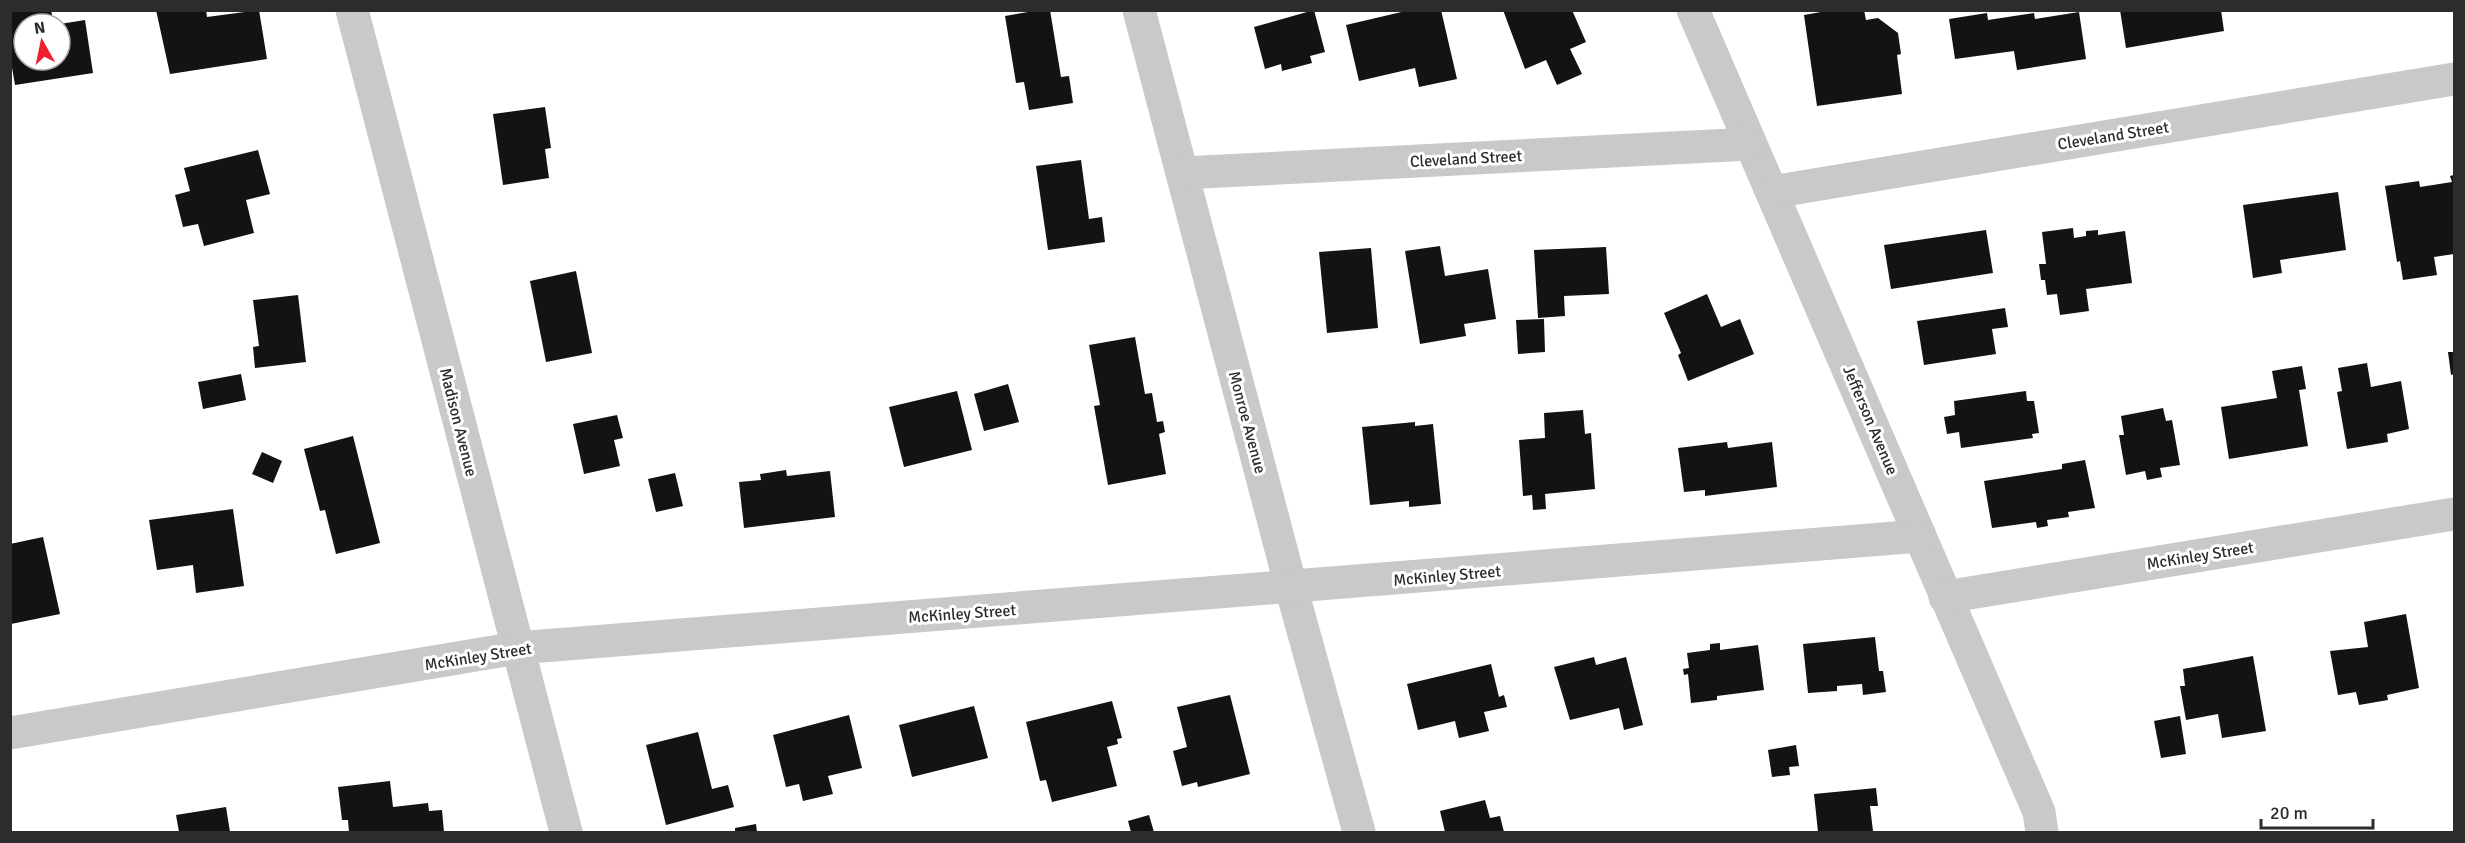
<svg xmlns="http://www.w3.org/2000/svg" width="2465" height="843" viewBox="0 0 2465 843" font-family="Signika,sans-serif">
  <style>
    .building { fill: #131313 }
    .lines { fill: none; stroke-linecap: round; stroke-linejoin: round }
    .street { stroke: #c9c9c9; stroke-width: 33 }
    .labels { text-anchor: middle; stroke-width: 6; stroke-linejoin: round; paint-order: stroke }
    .street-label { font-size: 16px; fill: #2c2c2c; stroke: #fff }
  </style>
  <rect width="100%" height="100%" fill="#fff"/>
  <g class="building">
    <polygon points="10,10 51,10 54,24 24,24 24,60 60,60 60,24 85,20 93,73 15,85 10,56"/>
    <polygon points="156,10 206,10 207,17 259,10 267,59 170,74"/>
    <polygon points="1040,10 1050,10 1061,77 1069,76 1073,103 1029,110 1024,82 1016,83 1005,16"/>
    <polygon points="1314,10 1325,52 1310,56 1312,63 1282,71 1281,64 1265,69 1254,27"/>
    <polygon points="1410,10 1441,10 1457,79 1419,87 1415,68 1359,81 1346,25"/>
    <polygon points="1503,10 1572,10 1586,42 1570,49 1582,74 1557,85 1546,60 1525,69"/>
    <polygon points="1832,10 1864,10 1866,20 1878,18 1898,33 1901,54 1897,55 1902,94 1817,106 1804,15"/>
    <polygon points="2120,10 2221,10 2224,31 2126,48"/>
    <polygon points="2079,12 2086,59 2017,70 2014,51 1955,59 1949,19 1987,13 1988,20 2034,13 2035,19"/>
    <polygon points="545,107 551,148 545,149 549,178 503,185 493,114"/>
    <polygon points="258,150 270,194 246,200 254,233 204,246 198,224 183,227 175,195 190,191 184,168"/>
    <polygon points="1081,160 1089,219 1102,217 1105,242 1048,250 1036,166"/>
    <polygon points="2454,175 2454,254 2434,257 2437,275 2403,280 2400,261 2397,262 2385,186 2419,181 2420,187 2452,182 2450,176"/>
    <polygon points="2338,192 2346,250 2280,260 2282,273 2253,278 2243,205"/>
    <polygon points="2073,228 2074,238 2086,236 2086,231 2098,230 2098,235 2125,231 2132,283 2086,289 2089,311 2060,315 2057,294 2047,295 2045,280 2041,280 2039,264 2046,264 2042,232"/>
    <polygon points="1986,230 1993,273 1891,289 1884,245"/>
    <polygon points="1440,246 1445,276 1488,269 1496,319 1464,324 1466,336 1420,344 1405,251"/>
    <polygon points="1606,247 1609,294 1564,296 1565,316 1538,318 1534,250"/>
    <polygon points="1371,248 1378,328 1327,333 1319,252"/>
    <polygon points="576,271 592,353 546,362 530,281"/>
    <polygon points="1707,294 1721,327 1740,319 1754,354 1688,381 1678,355 1681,353 1664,313"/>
    <polygon points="298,295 306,362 255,368 253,347 259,346 253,300"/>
    <polygon points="2005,308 2008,327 1992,329 1996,354 1924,365 1917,321"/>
    <polygon points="1544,319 1545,352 1518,354 1516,320"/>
    <polygon points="1135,337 1145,394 1152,393 1157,422 1163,421 1165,432 1159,434 1166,474 1108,485 1094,406 1100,405 1089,345"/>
    <polygon points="2448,352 2454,352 2454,374 2451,375"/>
    <polygon points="2367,363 2371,387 2401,381 2409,429 2387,434 2388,442 2347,449 2337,392 2342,391 2338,368"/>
    <polygon points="2302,366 2306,389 2299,390 2308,446 2229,459 2221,407 2277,398 2272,371"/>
    <polygon points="241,374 246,400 203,409 198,382"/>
    <polygon points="1008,384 1019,422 984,431 974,394"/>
    <polygon points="957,391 972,450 904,467 889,407"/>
    <polygon points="2026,391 2027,401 2034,401 2039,433 2032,434 2033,438 1961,448 1959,432 1947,434 1944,417 1955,415 1954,401"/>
    <polygon points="2163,408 2166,421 2172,420 2180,465 2160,468 2162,477 2147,480 2145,471 2126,475 2119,435 2124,435 2121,416"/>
    <polygon points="1583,410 1585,434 1591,433 1595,489 1545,494 1546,509 1533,510 1532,495 1523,496 1519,440 1545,438 1544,413"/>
    <polygon points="617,415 623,438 614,440 620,466 584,474 573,424"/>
    <polygon points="1415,422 1415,426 1433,424 1441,504 1409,507 1409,501 1370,505 1362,427"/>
    <polygon points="353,436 380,543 336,554 325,510 320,511 304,449"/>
    <polygon points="1727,442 1728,448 1772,442 1777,487 1705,496 1705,490 1684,492 1678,448"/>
    <polygon points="262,452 282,461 273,483 252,474"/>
    <polygon points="2085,460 2095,508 2068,512 2069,517 2047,520 2048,526 2037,528 2036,522 1992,528 1984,481 2062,469 2062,464"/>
    <polygon points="786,470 787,476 830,471 835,517 744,528 739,482 761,480 760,474"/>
    <polygon points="675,473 683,506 656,512 648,479"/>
    <polygon points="233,509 244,586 196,593 193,565 157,570 149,520"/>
    <polygon points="43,537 60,614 11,624 10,544"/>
    <polygon points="2406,614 2419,688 2387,695 2388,700 2359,705 2356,692 2338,695 2330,651 2368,647 2364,622"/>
    <polygon points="1875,637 1879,671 1883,671 1886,692 1863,695 1862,684 1837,686 1837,691 1808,693 1803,644"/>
    <polygon points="1720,643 1720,650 1758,645 1764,690 1717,696 1717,700 1691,703 1688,674 1684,675 1683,669 1689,668 1687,653 1710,650 1710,644"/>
    <polygon points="2253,656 2266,731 2222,738 2218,714 2186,720 2180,686 2185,686 2183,669"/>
    <polygon points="1594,657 1596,665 1626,657 1643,725 1624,730 1619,708 1570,720 1554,667"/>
    <polygon points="1491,664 1499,697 1504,695 1507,707 1484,712 1489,731 1459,738 1455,721 1418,730 1407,684"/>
    <polygon points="1230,695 1250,774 1198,787 1197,782 1182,786 1173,751 1187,747 1177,707"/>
    <polygon points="1112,701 1122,738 1117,739 1118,744 1107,747 1117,786 1052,802 1046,780 1040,781 1026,722"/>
    <polygon points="974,706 988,758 912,777 899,725"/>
    <polygon points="849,715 862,768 828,776 833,794 803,801 799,784 786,787 773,735"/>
    <polygon points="2180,716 2186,754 2161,758 2154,721"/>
    <polygon points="698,732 712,789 728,785 734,807 666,825 646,745"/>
    <polygon points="1796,745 1799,766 1789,767 1790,775 1772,777 1768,750"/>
    <polygon points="390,781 393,807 428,803 429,811 442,810 444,832 349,832 348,820 342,820 338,787"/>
    <polygon points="1876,788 1878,806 1870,806 1873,831 1818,832 1814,794"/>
    <polygon points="1485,800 1490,818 1500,816 1504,832 1445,832 1440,811"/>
    <polygon points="226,807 230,832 179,832 176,815"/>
    <polygon points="1149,815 1154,832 1131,832 1128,821"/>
    <polygon points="756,824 757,832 735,832 735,828"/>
  </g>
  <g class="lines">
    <g class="street">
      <polyline points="352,10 566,832"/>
      <polyline points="1139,10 1291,587 1359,832"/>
      <polyline points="1693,10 2039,812 2042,832"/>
      <polyline points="1182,173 1750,144"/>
      <polyline points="1772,192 2454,79"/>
      <polyline points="1945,597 2454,514"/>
      <polyline points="10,733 517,648 1920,536"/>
    </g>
  </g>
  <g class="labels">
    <g class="street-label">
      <text transform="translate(2113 135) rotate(-9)" y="6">Cleveland Street</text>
      <text transform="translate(1466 158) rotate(-3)" y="6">Cleveland Street</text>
      <text transform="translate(1871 420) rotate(67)" y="6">Jefferson Avenue</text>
      <text transform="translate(459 422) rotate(76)" y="6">Madison Avenue</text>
      <text transform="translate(1248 422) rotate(75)" y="6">Monroe Avenue</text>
      <text transform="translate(2200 555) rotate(-9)" y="6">McKinley Street</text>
      <text transform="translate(1447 575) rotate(-5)" y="6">McKinley Street</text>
      <text transform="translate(962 613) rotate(-4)" y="6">McKinley Street</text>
      <text transform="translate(478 656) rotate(-9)" y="6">McKinley Street</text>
    </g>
  </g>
  <rect width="2465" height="843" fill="none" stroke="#2c2c2c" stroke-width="24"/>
  <g transform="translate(42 42) rotate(351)"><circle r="28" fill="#ffffff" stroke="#ababab" stroke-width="1.5"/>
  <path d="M0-4.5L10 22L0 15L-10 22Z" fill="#f11f30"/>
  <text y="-9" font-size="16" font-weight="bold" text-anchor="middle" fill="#2c2c2c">N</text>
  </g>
  <path d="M2261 819v9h112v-9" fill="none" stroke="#2c2c2c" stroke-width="3"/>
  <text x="2270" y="819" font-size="18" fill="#2c2c2c" stroke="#ffffff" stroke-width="4.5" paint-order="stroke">20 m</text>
</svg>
